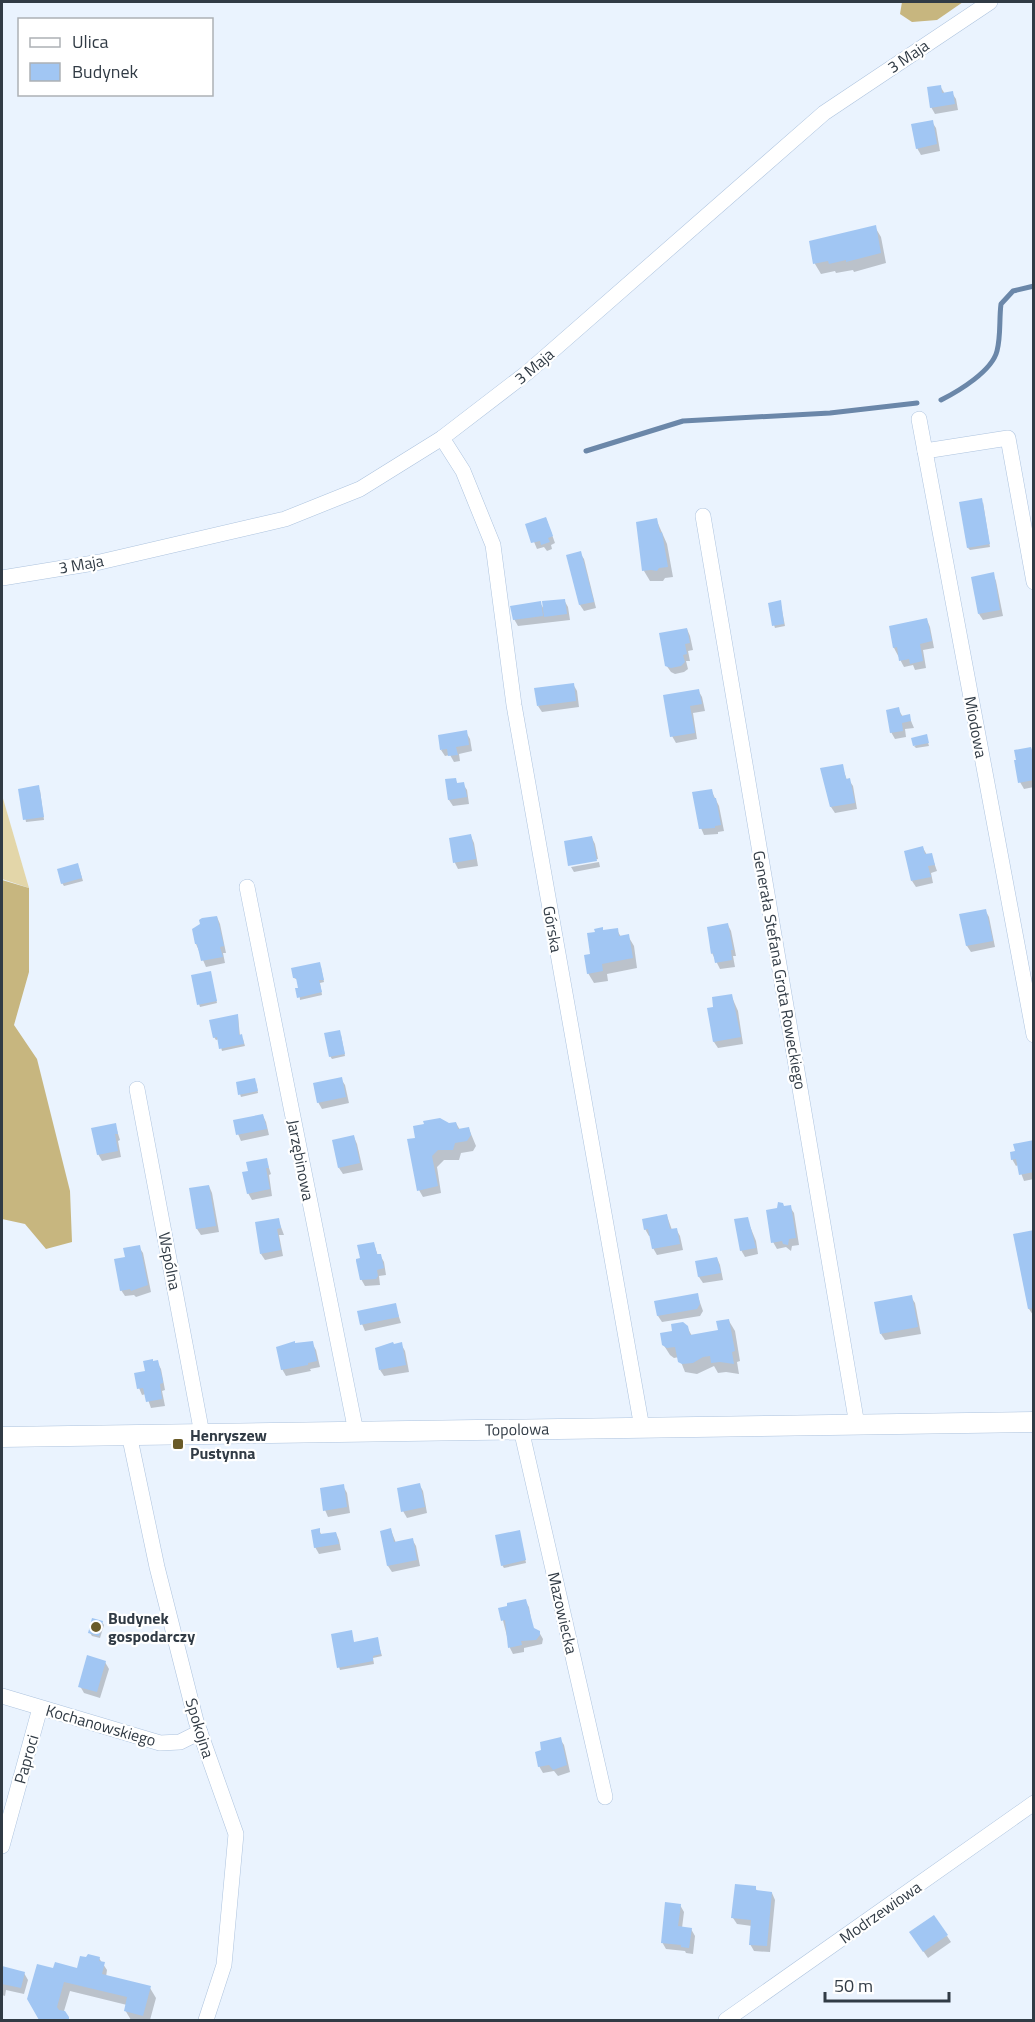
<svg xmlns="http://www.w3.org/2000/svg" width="1035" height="2022" viewBox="0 0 1035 2022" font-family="'Titillium Web',sans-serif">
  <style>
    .green { fill: #e3d6a9 }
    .forest { fill: #c7b67f }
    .shadow { fill: #0003 }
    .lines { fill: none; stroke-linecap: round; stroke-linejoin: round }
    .stream { stroke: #6b87a9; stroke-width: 5 }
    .building { fill: #a1c6f3 }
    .minor-casing { stroke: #adc3de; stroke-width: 16 }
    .tertiary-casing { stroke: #adc3de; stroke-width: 21 }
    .minor { stroke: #fff; stroke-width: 15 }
    .tertiary { stroke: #fff; stroke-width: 20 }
    .poi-dot { fill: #6a5b28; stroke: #fff; stroke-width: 2 }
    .labels { text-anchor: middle; stroke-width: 4.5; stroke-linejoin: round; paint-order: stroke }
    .street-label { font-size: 16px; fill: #313b45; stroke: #fff }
    .poi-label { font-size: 16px; font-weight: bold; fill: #313b45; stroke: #fff; text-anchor: start }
  </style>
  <rect width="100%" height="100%" fill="#eaf3fe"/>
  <polygon class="green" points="2,795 29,888 2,879"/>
  <g class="forest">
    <polygon points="902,2 963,2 937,20 912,22 900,14"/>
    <polygon points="2,880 29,888 29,972 14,1025 37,1059 70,1191 72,1242 46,1249 25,1224 2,1219"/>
  </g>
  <g class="shadow">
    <polygon points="940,86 945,94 952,93 956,99 958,110 935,114 931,107"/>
    <polygon points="932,122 936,128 940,151 921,155 917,148"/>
    <polygon points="875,227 881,237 886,263 854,272 853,270 836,273 835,271 821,274 815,264 810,242"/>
    <polygon points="983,502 990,547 970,550 968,548"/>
    <polygon points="546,518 555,543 551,545 552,549 547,551 544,547 537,549 527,525"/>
    <polygon points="656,519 667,544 673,577 665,578 663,581 650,581 644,571"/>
    <polygon points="580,553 584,559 596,608 584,611 580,605"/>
    <polygon points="993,574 996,581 1003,616 983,620 979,614"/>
    <polygon points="564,600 568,607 570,620 518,626 514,619 540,603 544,609"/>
    <polygon points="781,605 785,626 775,628 774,625"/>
    <polygon points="927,620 930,627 934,648 923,650 926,668 915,670 913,665 904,667 894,648 891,627"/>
    <polygon points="687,629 690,636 693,650 688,651 690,661 686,661 688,669 684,672 675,674 671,672 666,665"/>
    <polygon points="573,684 577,691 579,707 542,712 538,706"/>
    <polygon points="698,690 702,697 705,711 693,713 697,739 676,743 672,736"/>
    <polygon points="898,709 903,717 909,716 914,728 905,729 906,737 895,739 891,732"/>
    <polygon points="466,732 470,739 472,751 459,754 460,761 454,762 450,755 445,756 441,750"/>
    <polygon points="927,739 929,746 916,748 914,746"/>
    <polygon points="1030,749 1034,754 1034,787 1024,789 1020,782"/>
    <polygon points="842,766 847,780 849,780 853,786 857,809 835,813 831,807"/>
    <polygon points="455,779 458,785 463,784 467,790 469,804 453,806 449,800"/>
    <polygon points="20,790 40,790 44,820 26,822"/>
    <polygon points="711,790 719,806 724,831 718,832 718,834 704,835 701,828"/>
    <polygon points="471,836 474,843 478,866 458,869 455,863 451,840"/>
    <polygon points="592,838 595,844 598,859 570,864"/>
    <polygon points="923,848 927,855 931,854 937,871 931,873 933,883 916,887 912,881"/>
    <polygon points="599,862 600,867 574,872 571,867"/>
    <polygon points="79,868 83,881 64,886 62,883"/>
    <polygon points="985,910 989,917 995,947 971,952 967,946 961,916"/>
    <polygon points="217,917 220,924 226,953 223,953 225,963 206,967 196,944"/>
    <polygon points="728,925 731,931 736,956 733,956 735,967 720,969 712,953"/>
    <polygon points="617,930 621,937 628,936 634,946 637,968 607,974 608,981 594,983 588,973 592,955 604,932"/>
    <polygon points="321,967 324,982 320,983 322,995 300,1000 298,980 294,978"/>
    <polygon points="211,976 217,1003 200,1007 199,1004"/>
    <polygon points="731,995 738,1011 743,1044 718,1048 714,1042 715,1008"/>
    <polygon points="238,1016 240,1036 243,1039 245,1046 222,1051 219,1039 216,1040 214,1037"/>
    <polygon points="341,1035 345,1056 332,1059 330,1056"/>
    <polygon points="341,1079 345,1085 349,1103 322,1109 318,1102"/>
    <polygon points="256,1082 258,1093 241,1097 240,1094"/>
    <polygon points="263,1116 266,1122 269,1135 241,1141 238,1134"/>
    <polygon points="456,1123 460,1130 469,1129 476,1146 473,1151 461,1153 459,1160 444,1160 437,1167 441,1193 423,1197 419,1190 417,1139"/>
    <polygon points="115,1124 120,1140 118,1141 121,1157 102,1161 98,1154"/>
    <polygon points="354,1137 357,1144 363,1170 343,1174 339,1168"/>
    <polygon points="1034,1142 1034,1179 1024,1181 1018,1165 1016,1166 1012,1159"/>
    <polygon points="266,1159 271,1174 269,1175 272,1196 252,1200 248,1193 249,1172"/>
    <polygon points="209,1186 212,1193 219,1232 201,1235 197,1229 190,1190"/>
    <polygon points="790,1207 794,1213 799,1245 792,1246 791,1251 786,1247 777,1249 773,1242 783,1208"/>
    <polygon points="667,1216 672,1230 676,1229 680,1236 683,1250 657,1255 653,1248 651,1236 649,1236 645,1229"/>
    <polygon points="278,1219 284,1235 279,1235 283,1256 265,1260 261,1254"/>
    <polygon points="747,1219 756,1241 758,1254 745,1257 741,1250"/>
    <polygon points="1034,1232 1034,1315 1033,1315 1029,1309 1015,1235"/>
    <polygon points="374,1244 378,1256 380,1255 384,1262 386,1275 379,1276 380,1285 365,1286 361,1279 361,1259"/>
    <polygon points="139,1247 143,1253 151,1292 136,1297 134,1295 125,1296 121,1290 126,1258"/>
    <polygon points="717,1258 720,1265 723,1280 703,1283 699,1277 697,1262"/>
    <polygon points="697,1294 703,1311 700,1316 662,1322 658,1316 656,1302"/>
    <polygon points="911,1297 915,1303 921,1334 885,1340 881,1334"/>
    <polygon points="395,1305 401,1323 365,1331 362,1324"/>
    <polygon points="729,1321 735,1331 740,1361 737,1362 739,1374 726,1372 718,1373 714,1366 697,1374 685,1372 679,1357 674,1358 670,1355 663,1344 687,1327 692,1336 719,1331"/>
    <polygon points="312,1343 316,1350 320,1367 310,1369 311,1371 286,1376 282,1369 295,1345"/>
    <polygon points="401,1344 405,1351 409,1372 384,1376 380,1370"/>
    <polygon points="157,1362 161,1369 165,1390 162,1391 165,1406 151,1408 146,1394 142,1395 139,1388 153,1363"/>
    <polygon points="419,1484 423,1491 427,1513 407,1518 403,1511"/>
    <polygon points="343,1486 347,1493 350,1513 328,1517 325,1510"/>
    <polygon points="319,1530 322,1536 336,1533 339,1540 341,1550 319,1554 315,1547"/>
    <polygon points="391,1530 396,1543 412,1539 416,1546 420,1566 392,1572 388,1566"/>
    <polygon points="519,1531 526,1563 504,1568 502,1565"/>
    <polygon points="525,1601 529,1607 534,1636 539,1632 543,1639 542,1644 524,1648 524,1652 513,1654 510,1648 500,1609"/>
    <polygon points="102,1622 104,1625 100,1638 92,1636 90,1633"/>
    <polygon points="377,1639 382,1656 373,1658 374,1664 340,1670 339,1667 354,1643"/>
    <polygon points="105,1662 109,1669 100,1698 84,1693 80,1686"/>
    <polygon points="560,1739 564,1745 570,1772 558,1776 554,1771 543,1773 539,1766"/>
    <polygon points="755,1888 758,1892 772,1893 775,1900 770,1952 754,1951 750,1944 752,1926 737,1924 733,1918"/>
    <polygon points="680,1905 684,1912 682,1928 691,1929 695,1936 693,1954 686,1953 685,1951 666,1949 662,1942"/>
    <polygon points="947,1936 951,1942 928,1958 915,1939"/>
    <polygon points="99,1958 107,1970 106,1977 150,1988 156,1998 150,2020 131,2020 125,2010 127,2005 70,1991 64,2011 69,2020 40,2020 29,1999 55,1970 79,1970"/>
    <polygon points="2,1968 24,1973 28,1980 24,1994 6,1990 5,1996 2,1995"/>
  </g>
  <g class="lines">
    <g class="stream">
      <path d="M941,400c18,-9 51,-29 56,-49 4,-15 2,-32 4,-47l12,-13 21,-5"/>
      <polyline points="586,451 683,421 830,413 917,403"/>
    </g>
  </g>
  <g class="building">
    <polygon points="941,85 942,93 953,91 955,104 930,108 927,87"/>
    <polygon points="933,120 937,144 916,149 911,124"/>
    <polygon points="876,225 881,253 846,262 846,260 829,264 828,261 813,264 809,241"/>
    <polygon points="982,498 990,544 967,548 959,502"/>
    <polygon points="546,517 552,533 553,536 548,538 550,542 541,545 540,541 531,543 525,524"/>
    <polygon points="657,518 660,533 662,532 668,567 659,568 657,571 651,570 642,571 636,522"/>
    <polygon points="581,551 594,602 579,605 566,555"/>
    <polygon points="994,572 1000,610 978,614 971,577"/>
    <polygon points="565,599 567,614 544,617 542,601"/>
    <polygon points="781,600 784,624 772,626 768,603"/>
    <polygon points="541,601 543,616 513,620 510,606"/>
    <polygon points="927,618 932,641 920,644 923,661 910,664 909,659 899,661 897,647 893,648 889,626"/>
    <polygon points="687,628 690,643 685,644 687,654 683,655 685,662 681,666 671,668 665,666 659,633"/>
    <polygon points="574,683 576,701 537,706 534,688"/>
    <polygon points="699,689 702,704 690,706 695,733 670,737 663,695"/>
    <polygon points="899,707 901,716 910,714 911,721 902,723 903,731 890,733 886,710"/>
    <polygon points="467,730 469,745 456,747 458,755 448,756 447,749 440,750 438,735"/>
    <polygon points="927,734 929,743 913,746 911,738"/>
    <polygon points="1031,747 1034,756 1034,780 1018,783 1014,760 1016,760 1014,750"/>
    <polygon points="843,764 846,779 850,778 855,803 830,807 820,768"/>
    <polygon points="456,778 457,783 464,782 467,797 448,800 445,779"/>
    <polygon points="39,785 44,817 23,820 18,789"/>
    <polygon points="712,789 714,798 716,798 721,825 715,826 715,828 699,829 692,792"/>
    <polygon points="471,834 476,859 453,863 449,838"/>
    <polygon points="592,836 597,861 568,866 564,841"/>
    <polygon points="923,846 925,854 932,853 935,865 928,866 931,877 911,881 904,851"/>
    <polygon points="78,863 82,878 61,884 57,869"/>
    <polygon points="986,909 993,941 966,946 959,914"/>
    <polygon points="217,916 224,946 220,947 223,957 201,961 197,944 195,944 192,929 200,924 199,920 202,918"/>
    <polygon points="728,923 733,950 731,950 732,960 715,963 713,953 711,954 707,927"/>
    <polygon points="603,927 603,930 618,928 619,936 629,934 633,958 602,964 603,971 587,974 584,955 590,954 587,933 595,932 594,929"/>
    <polygon points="320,962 324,980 319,980 322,992 297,998 295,988 298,988 296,978 293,978 291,968"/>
    <polygon points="211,971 217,1001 197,1005 191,975"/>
    <polygon points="732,994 741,1037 713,1042 707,1008 713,1007 712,997"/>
    <polygon points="238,1014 239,1035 242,1034 244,1044 219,1049 217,1037 213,1038 209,1020"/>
    <polygon points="340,1030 345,1054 329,1057 324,1033"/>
    <polygon points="342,1077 346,1097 317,1103 313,1083"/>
    <polygon points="255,1078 258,1091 238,1095 236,1082"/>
    <polygon points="263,1114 267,1129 236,1135 233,1120"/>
    <polygon points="440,1118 449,1123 456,1122 458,1129 469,1127 471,1135 467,1141 455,1143 453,1150 438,1150 432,1156 438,1186 417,1191 407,1139 415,1138 413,1126 424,1124 423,1121"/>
    <polygon points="116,1123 118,1134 115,1134 118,1151 97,1155 91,1128"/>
    <polygon points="354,1135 360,1163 338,1168 332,1140"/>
    <polygon points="1034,1140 1034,1172 1019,1175 1016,1159 1011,1160 1010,1152 1015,1151 1013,1144"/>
    <polygon points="267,1158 269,1168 266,1168 270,1189 247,1194 242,1172 248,1171 246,1162"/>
    <polygon points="209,1185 216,1226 196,1229 189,1188"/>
    <polygon points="778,1202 783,1203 784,1206 791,1205 796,1238 789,1239 788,1245 783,1244 782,1241 771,1243 766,1210 777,1208"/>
    <polygon points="667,1214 670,1229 677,1228 680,1244 652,1249 648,1229 644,1230 642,1219"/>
    <polygon points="748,1217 756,1248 740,1251 734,1219"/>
    <polygon points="279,1218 281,1228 277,1229 281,1250 260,1254 255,1222"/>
    <polygon points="1034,1230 1034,1308 1028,1309 1013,1234"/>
    <polygon points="374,1242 377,1254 381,1254 384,1268 377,1270 378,1276 376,1279 360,1280 356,1261 356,1259 360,1258 357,1245"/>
    <polygon points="140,1245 148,1285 131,1291 130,1289 120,1291 114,1259 125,1257 123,1248"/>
    <polygon points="717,1257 721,1273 698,1277 695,1261"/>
    <polygon points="698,1293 700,1304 697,1309 657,1316 654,1301"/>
    <polygon points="912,1295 918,1327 880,1334 874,1302"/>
    <polygon points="396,1303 399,1317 360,1325 357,1311"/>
    <polygon points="729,1319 735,1351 732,1352 734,1364 720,1362 711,1363 710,1356 703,1357 693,1363 682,1364 678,1362 675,1347 667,1348 662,1345 660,1333 672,1331 671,1324 683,1322 688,1326 690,1335 718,1330 716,1321"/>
    <polygon points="295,1341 295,1343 313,1341 317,1361 308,1363 308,1365 281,1370 276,1347"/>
    <polygon points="393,1342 394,1344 402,1342 406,1365 379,1370 375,1348"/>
    <polygon points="153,1359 153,1361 158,1360 163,1381 163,1383 160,1384 162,1399 146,1402 143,1388 137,1389 134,1373 145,1371 143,1361"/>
    <polygon points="420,1483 425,1507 401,1512 397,1488"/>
    <polygon points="344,1484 347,1507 323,1511 320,1488"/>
    <polygon points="320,1528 320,1534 336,1532 339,1544 314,1548 311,1530"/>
    <polygon points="391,1528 394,1542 413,1538 417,1560 387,1566 380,1531"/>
    <polygon points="520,1530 526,1560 501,1566 495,1535"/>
    <polygon points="526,1599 534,1628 540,1631 540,1635 536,1640 521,1641 522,1645 508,1648 505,1620 501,1621 498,1608 507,1606 507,1603"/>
    <polygon points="92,1618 103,1621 99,1636 88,1633"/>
    <polygon points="352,1630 354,1642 378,1637 381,1654 373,1656 373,1661 337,1668 331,1634"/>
    <polygon points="87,1655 106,1661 97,1692 78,1687"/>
    <polygon points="561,1737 567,1765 553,1770 549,1765 538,1767 535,1752 541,1750 540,1742"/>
    <polygon points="735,1884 756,1886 756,1890 772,1892 767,1946 749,1945 751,1920 731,1918"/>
    <polygon points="665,1902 681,1904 678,1926 692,1928 689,1948 681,1947 681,1945 661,1943"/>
    <polygon points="934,1915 948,1935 923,1952 909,1932"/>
    <polygon points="88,1954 100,1957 99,1961 105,1962 102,1974 151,1986 143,2016 124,2011 127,1997 64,1982 57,2007 59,2010 65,2011 69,2017 69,2020 39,2020 27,1999 37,1964 53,1968 55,1962 77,1968 80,1956 86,1957"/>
    <polygon points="2,1966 25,1972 21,1988 2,1984"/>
  </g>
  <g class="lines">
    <defs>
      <g id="minor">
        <polyline points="919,419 1034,1035"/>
        <polyline points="442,438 463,471 493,545 514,705 642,1428"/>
        <polyline points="925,451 1008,438 1034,582"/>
        <polyline points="703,516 857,1425"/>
        <polyline points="2,578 100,562 285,519 360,489 442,438 528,372 824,113 990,2"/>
        <polyline points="247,887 356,1432"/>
        <polyline points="137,1089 202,1434"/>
        <polyline points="521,1429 605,1797"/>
        <polyline points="129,1434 157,1567 196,1721 236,1834 224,1965 206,2020"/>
        <polyline points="2,1696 160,1743 180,1742 200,1732"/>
        <polyline points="2,1846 40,1708"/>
        <polyline points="726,2020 1034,1803"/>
      </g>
      <polyline id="tertiary" points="2,1437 1034,1422"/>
    </defs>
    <use href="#minor" class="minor-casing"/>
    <use href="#tertiary" class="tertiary-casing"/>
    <use href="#minor" class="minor"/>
    <use href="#tertiary" class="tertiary"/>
  </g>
  <g class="poi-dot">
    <rect x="172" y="1438" width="12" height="12" rx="3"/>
    <circle cx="96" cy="1627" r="6"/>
  </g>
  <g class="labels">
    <g class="street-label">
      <text transform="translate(908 56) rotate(-34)" y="6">3 Maja</text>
      <text transform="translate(534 366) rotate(-40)" y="6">3 Maja</text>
      <text transform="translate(81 564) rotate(-10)" y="6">3 Maja</text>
      <text transform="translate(976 727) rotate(79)" y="6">Miodowa</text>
      <text transform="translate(553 929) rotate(80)" y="6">Górska</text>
      <text transform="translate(780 970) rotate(80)" y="6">Generała Stefana Grota Roweckiego</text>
      <text transform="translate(301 1160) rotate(79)" y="6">Jarzębinowa</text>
      <text transform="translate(170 1261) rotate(79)" y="6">Wspólna</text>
      <text transform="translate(517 1429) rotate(-1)" y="6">Topolowa</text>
      <text transform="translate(563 1613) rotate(77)" y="6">Mazowiecka</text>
      <text transform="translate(101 1725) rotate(16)" y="6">Kochanowskiego</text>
      <text transform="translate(200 1728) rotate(73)" y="6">Spokojna</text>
      <text transform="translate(26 1759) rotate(-74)" y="6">Paproci</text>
      <text transform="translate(880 1912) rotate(-35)" y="6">Modrzewiowa</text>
    </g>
    <g class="poi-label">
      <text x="190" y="1441">Henryszew<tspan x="190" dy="18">Pustynna</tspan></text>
      <text x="108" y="1624">Budynek<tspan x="108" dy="18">gospodarczy</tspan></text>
    </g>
  </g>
  <rect width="1035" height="2022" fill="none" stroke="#313b45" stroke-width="6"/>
  <rect x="18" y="18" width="195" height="78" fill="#ffffff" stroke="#adb1b5" stroke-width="1.5"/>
  <rect x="30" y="38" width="30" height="9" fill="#ffffff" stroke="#adb1b5" stroke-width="1.5"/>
  <text x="72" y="48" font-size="18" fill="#313b45">Ulica</text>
  <rect x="30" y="63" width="30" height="18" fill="#a1c6f3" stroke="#adb1b5" stroke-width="1.5"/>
  <text x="72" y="78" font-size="18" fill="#313b45">Budynek</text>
  <path d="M825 1992v9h124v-9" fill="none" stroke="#313b45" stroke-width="3"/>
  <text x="834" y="1992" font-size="18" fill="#313b45" stroke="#ffffff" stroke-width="4.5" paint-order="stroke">50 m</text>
</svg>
